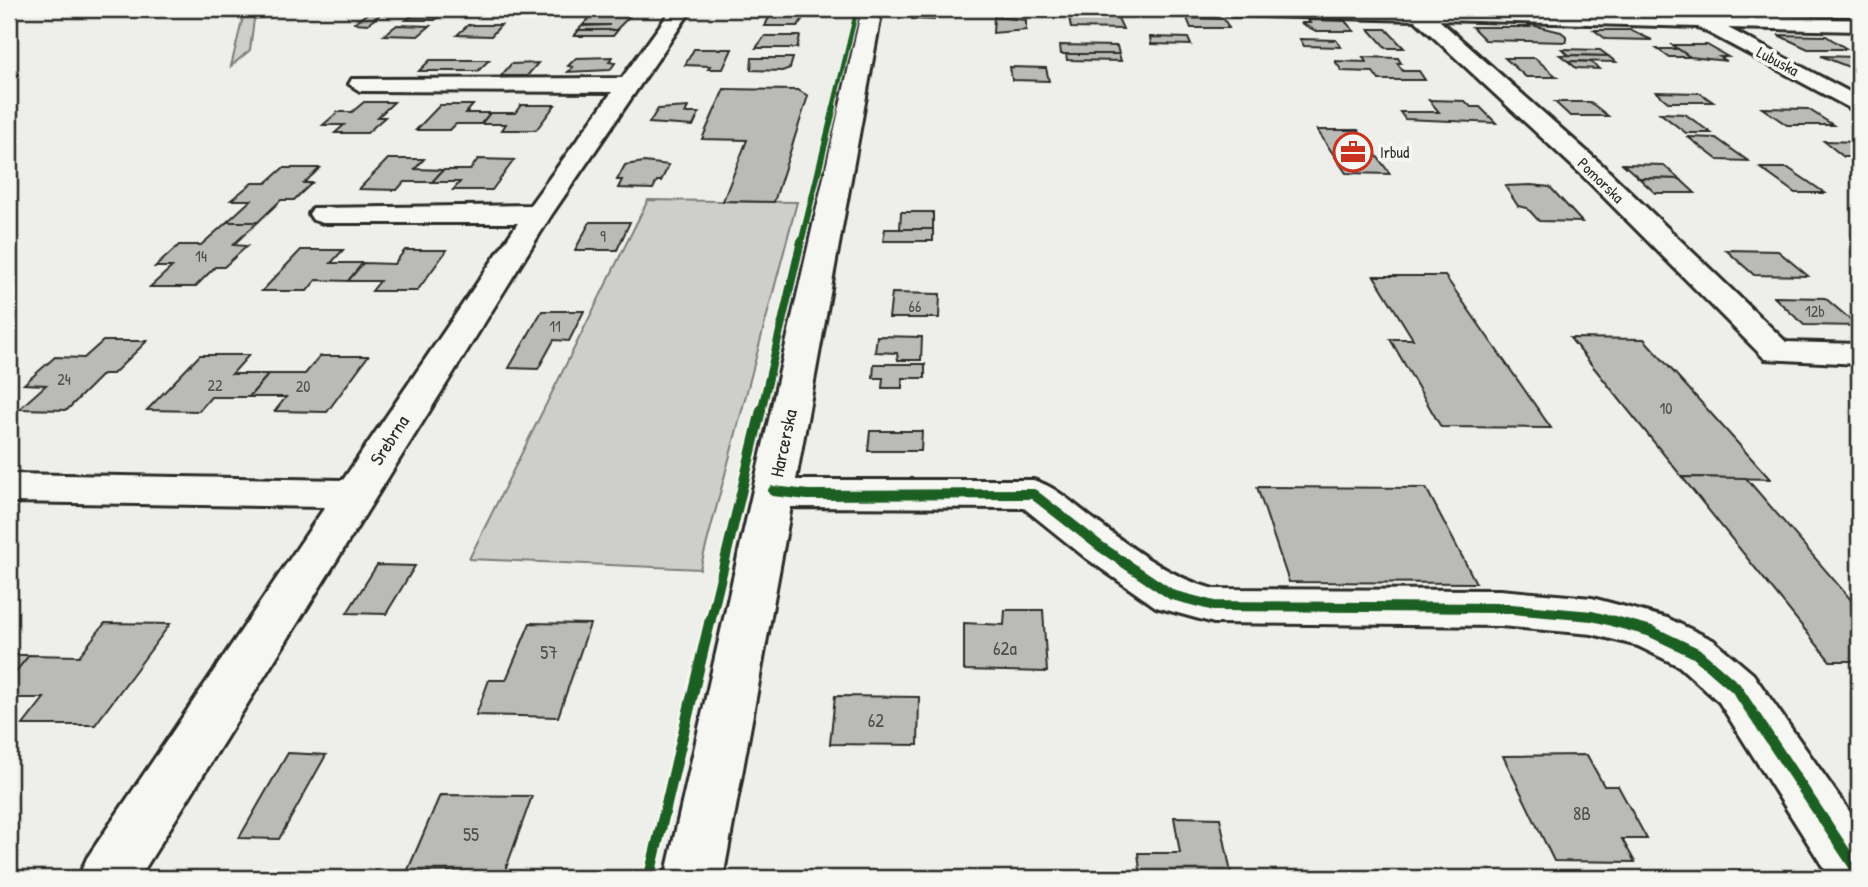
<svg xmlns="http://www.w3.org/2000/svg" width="1868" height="887" viewBox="0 0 1868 887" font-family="'Patrick Hand',sans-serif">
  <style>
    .green { fill: #cececa; stroke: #7c7c7a; stroke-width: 2 }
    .building { fill: #babab7; stroke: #2b2b2b; stroke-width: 2 }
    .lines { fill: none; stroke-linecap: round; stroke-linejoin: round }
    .minor-casing { stroke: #2b2b2b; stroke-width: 6 }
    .minor { fill: #f6f6f2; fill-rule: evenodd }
    .cycleway-far4-casing { stroke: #f6f6f2; stroke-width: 7 }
    .cycleway-far3-casing { stroke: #f6f6f2; stroke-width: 9 }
    .cycleway-far2-casing { stroke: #f6f6f2; stroke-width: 11 }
    .cycleway-far1-casing { stroke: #f6f6f2; stroke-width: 14 }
    .cycleway-casing { stroke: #f6f6f2; stroke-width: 16 }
    .cycleway-far4 { stroke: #1b5e20; stroke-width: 4.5 }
    .cycleway-far3 { stroke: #1b5e20; stroke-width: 6 }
    .cycleway-far2 { stroke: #1b5e20; stroke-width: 8 }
    .cycleway-far1 { stroke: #1b5e20; stroke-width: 10 }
    .cycleway { stroke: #1b5e20; stroke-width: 11 }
    .labels { text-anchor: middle; stroke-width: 7; stroke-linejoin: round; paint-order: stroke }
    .far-street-label { font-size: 16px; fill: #2b2b2b; stroke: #f6f6f2 }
    .far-poi-label { font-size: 16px; fill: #2b2b2b; stroke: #f6f6f2; text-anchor: start }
    .number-label { font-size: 16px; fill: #4f4f4e }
    .street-label { font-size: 19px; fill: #2b2b2b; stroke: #f6f6f2 }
    .near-number-label { font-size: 19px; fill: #4f4f4e }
  </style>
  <rect width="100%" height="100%" fill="#eeeeea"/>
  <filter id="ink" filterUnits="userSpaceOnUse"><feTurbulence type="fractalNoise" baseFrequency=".0143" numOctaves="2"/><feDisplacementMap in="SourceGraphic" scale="14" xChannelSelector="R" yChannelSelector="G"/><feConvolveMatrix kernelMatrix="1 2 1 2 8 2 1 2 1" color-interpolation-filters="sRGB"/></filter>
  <g filter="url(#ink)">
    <g class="green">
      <polygon points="245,9 314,9 254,19 250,50 231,66"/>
      <polygon points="648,200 797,202 700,569 469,559"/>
    </g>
    <g class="building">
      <polygon points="372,10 386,10 368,24 354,23"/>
      <polygon points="913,10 935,10 934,20 912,19"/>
      <polygon points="417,12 444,13 435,20 406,20"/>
      <polygon points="770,15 805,15 798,26 765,26"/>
      <polygon points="591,16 619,15 630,16 616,30 578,30 582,26 610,25 583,25"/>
      <polygon points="994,17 1026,20 1026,30 993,33"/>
      <polygon points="1069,17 1118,18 1123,29 1071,28"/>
      <polygon points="1187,18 1224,19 1229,28 1191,28"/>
      <polygon points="1308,20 1345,21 1354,31 1316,31 1301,23 1310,23"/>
      <polygon points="1527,24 1561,32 1566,36 1566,42 1485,40 1472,27 1530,27"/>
      <polygon points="397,25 430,26 418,36 384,35"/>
      <polygon points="468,25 501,25 491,36 457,35"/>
      <polygon points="1369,29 1386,29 1404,48 1386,48"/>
      <polygon points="579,30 618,30 613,36 574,36"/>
      <polygon points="1594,30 1630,30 1652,40 1606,39"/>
      <polygon points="1778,35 1826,36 1847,49 1808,49"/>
      <polygon points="765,36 800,36 797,48 756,48"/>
      <polygon points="1150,37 1188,38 1191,45 1151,44"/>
      <polygon points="1300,39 1336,40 1341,47 1304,46"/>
      <polygon points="1060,45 1117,46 1119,54 1061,54"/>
      <polygon points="1672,45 1707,45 1728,57 1720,57 1727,61 1690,57"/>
      <polygon points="694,49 732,49 723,69 708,69 710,66 685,65"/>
      <polygon points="1562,49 1600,50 1608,56 1569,55"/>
      <polygon points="1657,49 1678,49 1690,57 1669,57"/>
      <polygon points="1066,54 1119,54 1121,61 1067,60"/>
      <polygon points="1560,55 1608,56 1616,62 1568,61"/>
      <polygon points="1821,56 1856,57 1859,59 1859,71"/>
      <polygon points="612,57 609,62 615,63 610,70 568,72 573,67 568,66 576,58"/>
      <polygon points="1363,57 1398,58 1401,63 1397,63 1403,71 1419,71 1425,80 1379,80 1373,72 1342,71 1335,61 1366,62"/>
      <polygon points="752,58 793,58 790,68 782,71 751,70"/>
      <polygon points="1505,58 1535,58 1557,77 1526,77"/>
      <polygon points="430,60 489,60 478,71 419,71"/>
      <polygon points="1568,61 1591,62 1599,69 1576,68"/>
      <polygon points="538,63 527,76 501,76 511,64"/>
      <polygon points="1010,67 1046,68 1049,81 1012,80"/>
      <polygon points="724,89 798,90 808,96 774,202 723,201 747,140 702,139"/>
      <polygon points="1656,92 1700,93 1713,102 1668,102"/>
      <polygon points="1429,100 1465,101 1471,107 1480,107 1496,123 1405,119 1400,112 1439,112"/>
      <polygon points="364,102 394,102 378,117 385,117 367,133 335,133 344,125 323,125 338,112 352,112"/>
      <polygon points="1555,102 1590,102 1608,116 1570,116"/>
      <polygon points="440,105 473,105 466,113 490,113 481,124 456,124 450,130 416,130"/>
      <polygon points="521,105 555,105 536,130 502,130 506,124 481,124 490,113 515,113"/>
      <polygon points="688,107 685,113 699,113 693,126 649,123 658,109"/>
      <polygon points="1762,108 1808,109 1833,125 1787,125"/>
      <polygon points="1660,113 1685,114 1711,133 1686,133"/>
      <polygon points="1317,130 1358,130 1390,174 1346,173"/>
      <polygon points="1688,137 1716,138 1748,161 1718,160"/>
      <polygon points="1824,141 1859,142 1859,157 1844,157"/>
      <polygon points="388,159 424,159 415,169 443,170 432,182 404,182 397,190 359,189"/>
      <polygon points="478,159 514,160 492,190 453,190 460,182 432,182 443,170 470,170"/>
      <polygon points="644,162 669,165 661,181 657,181 653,189 618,188 622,180 617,180 625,165"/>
      <polygon points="1623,164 1663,165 1680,179 1639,178"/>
      <polygon points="283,168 320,168 304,183 312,183 294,200 281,200 258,222 227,222 251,200 231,200 252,183 266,183"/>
      <polygon points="1760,168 1788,168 1825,193 1795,193"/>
      <polygon points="1639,178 1680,179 1695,193 1655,193"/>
      <polygon points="1531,185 1550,187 1582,222 1539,221 1527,208 1518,206 1505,186"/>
      <polygon points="901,212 933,212 933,229 900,229"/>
      <polygon points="227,222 258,222 233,245 247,246 224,267 215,267 195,287 150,287 172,267 155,267 179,245 201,245"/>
      <polygon points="590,222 630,222 617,250 575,250"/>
      <polygon points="885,229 933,229 933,241 883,241"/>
      <polygon points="301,250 343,250 331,263 363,263 348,281 316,280 307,291 262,291"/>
      <polygon points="405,250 447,250 417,291 372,291 380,281 348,281 363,263 394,264"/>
      <polygon points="1726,250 1778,251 1808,276 1754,275"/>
      <polygon points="1374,276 1445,276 1551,428 1441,427 1390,339 1413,339"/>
      <polygon points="892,293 940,294 939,318 889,318"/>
      <polygon points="1774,297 1825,298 1858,326 1804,325"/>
      <polygon points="542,311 584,311 569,341 554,340 538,369 509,368"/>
      <polygon points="877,336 922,337 921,360 898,360 897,353 875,352"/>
      <polygon points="1570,338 1644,339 1770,479 1682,477"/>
      <polygon points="103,341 147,341 113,374 103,374 67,410 19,409 46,385 24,384 55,357 84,358"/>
      <polygon points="200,355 249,355 232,374 269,374 249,397 211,397 199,411 147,410"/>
      <polygon points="320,356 368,356 327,412 275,411 286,397 249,397 269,374 305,374"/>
      <polygon points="874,364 925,364 925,378 902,378 902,388 882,388 883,378 873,378"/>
      <polygon points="870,431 922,431 921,451 868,451"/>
      <polygon points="1682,477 1746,478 1859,609 1859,661 1830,661"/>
      <polygon points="1257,487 1426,488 1476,583 1289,582"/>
      <polygon points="377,565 415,566 386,614 347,613"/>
      <polygon points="1005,610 1043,610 1047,672 964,670 964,623 1004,625"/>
      <polygon points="105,623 170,624 95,725 23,725 44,698 9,698 9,680 29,655 79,656"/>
      <polygon points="530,623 590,624 558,717 476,715 489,680 506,680"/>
      <polygon points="9,655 29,655 9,680"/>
      <polygon points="835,696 919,697 918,745 830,744"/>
      <polygon points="288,753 326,755 279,839 239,838"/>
      <polygon points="1587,755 1604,786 1618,786 1647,839 1622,839 1635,862 1554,861 1503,756"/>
      <polygon points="440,795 532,796 505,871 407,872"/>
      <polygon points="1174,817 1220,818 1232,878 1141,878 1138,853 1180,853"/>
    </g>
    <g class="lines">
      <defs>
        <g id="minor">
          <polygon points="672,9 692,9 552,214 139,878 78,878 87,858 325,507 9,502 9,474 343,480 518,223 323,223 313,220 309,214 313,208 530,205 612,92 360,91 349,84 352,79 622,78"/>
          <path d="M862,9h20l-86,471h237c21,6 37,21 55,35 38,29 79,62 126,74l286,1 92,8 75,20 46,22 40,34 106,151v53h-29l-111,-176 -40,-36 -41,-20 -46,-12 -92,-8 -286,-3 -58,-16 -70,-49 -62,-50 -233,-1 -68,371h-58z"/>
          <polygon points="1218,9 1449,9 1859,19 1859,31 1728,28 1859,97 1859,113 1698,27 1439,20 1600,163 1786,342 1859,344 1859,364 1765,359 1582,175 1415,20 1228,15"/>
        </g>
      </defs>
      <use href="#minor" class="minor-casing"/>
      <use href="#minor" class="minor"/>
      <defs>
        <polyline id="cycleway-far4" points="833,108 857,9"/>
        <polyline id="cycleway-far3" points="801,243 834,107"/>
        <polyline id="cycleway-far2" points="761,412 801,241"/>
        <g id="cycleway-far1">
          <polyline points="773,491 808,495 1033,494 1101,547 1172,595 1214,606 1500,608 1592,616 1620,623"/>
          <polyline points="710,623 761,410"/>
        </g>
        <g id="cycleway">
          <polyline points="1613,621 1650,631 1696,653 1736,688 1859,873"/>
          <polyline points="649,878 710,621"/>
        </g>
      </defs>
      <use href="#cycleway-far4" class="cycleway-far4-casing"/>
      <use href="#cycleway-far3" class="cycleway-far3-casing"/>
      <use href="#cycleway-far2" class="cycleway-far2-casing"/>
      <use href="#cycleway-far1" class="cycleway-far1-casing"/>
      <use href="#cycleway" class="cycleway-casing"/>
      <use href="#cycleway-far4" class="cycleway-far4"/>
      <use href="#cycleway-far3" class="cycleway-far3"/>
      <use href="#cycleway-far2" class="cycleway-far2"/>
      <use href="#cycleway-far1" class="cycleway-far1"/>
      <use href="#cycleway" class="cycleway"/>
    </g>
  </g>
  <defs>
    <symbol id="office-ring" viewBox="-11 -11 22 22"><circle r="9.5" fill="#f6f6f2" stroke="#c8321e" stroke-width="1.5"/><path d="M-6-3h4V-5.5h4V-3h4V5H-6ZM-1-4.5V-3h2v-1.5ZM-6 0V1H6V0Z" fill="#c8321e"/></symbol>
  </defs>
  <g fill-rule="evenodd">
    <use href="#office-ring" x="1331" y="130" width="44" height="44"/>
  </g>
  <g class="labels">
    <g class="far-street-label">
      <text transform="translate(1778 61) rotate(28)" y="6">Lubuska</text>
      <text transform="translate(1601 180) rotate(44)" y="6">Pomorska</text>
    </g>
    <g class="far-poi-label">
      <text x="1380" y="158">Irbud</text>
    </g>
    <g class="number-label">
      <text x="603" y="242">9</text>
      <text x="201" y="262">14</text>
      <text x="915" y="312">66</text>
      <text x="1815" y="317">12b</text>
      <text x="555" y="332">11</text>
      <text x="64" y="385">24</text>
      <text x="215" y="391">22</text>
      <text x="303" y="392">20</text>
      <text x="1666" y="414">10</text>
    </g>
    <g class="street-label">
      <text transform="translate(389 440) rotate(-57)" y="7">Srebrna</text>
      <text transform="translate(783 443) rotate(-78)" y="7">Harcerska</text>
    </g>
    <g class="near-number-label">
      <text x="1005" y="655">62a</text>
      <text x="549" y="659">57</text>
      <text x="876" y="727">62</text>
      <text x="1582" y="820">8B</text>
      <text x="471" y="841">55</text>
    </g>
  </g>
  <rect width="1868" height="887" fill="none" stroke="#f6f6f2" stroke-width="35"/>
  <rect x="18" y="18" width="1833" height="852" fill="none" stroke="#2b2b2b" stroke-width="2.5" filter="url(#ink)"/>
</svg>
